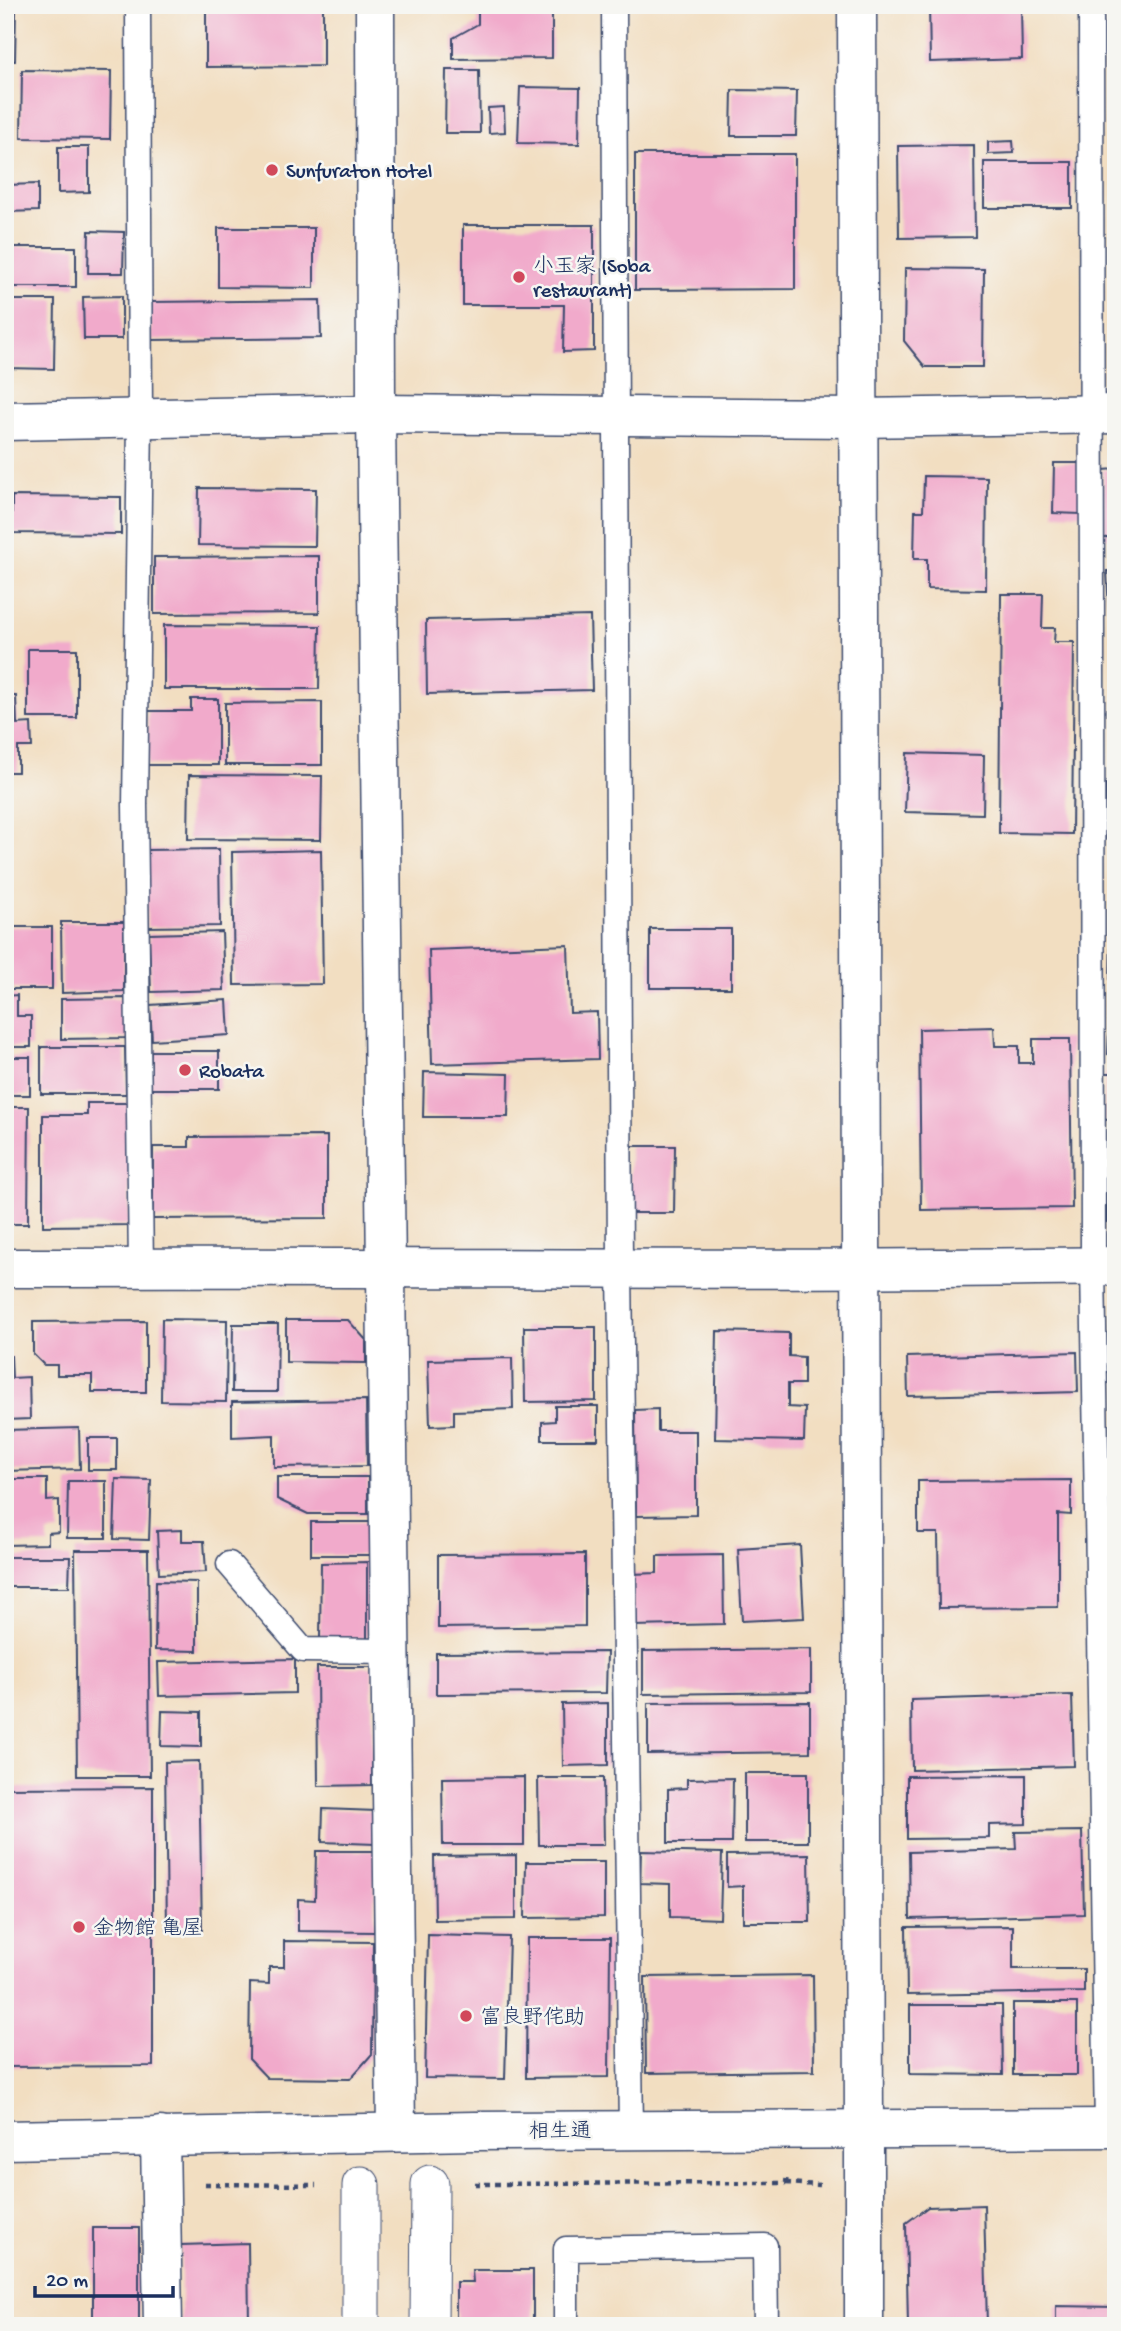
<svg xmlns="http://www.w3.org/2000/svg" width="1121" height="2331" viewBox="0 0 1121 2331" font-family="'Gochi Hand','Klee One',sans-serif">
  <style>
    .building { fill: #f1aacb }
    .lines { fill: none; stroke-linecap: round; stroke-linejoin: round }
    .service-casing { stroke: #3b496d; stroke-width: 27 }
    .pedestrian-casing { stroke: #3b496d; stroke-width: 39 }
    .minor-casing { stroke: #3b496d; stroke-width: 41 }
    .tertiary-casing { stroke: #3b496d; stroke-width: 41 }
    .path { stroke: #3b496d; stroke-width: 4.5; stroke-dasharray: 5 5; stroke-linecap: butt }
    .service { stroke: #fff; stroke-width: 24 }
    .pedestrian { stroke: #fff; stroke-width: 37 }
    .minor { stroke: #fff; stroke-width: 38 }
    .tertiary { stroke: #fff; stroke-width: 38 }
    .poi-dot { fill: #d1495b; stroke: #f6f6f2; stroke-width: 2.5 }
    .labels { text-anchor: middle; stroke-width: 5; stroke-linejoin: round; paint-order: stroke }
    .poi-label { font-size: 21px; fill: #1b2f5e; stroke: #f6f6f2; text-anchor: start }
    .street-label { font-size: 21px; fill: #1b2f5e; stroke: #f6f6f2 }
  </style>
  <rect width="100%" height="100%" fill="#f6f6f2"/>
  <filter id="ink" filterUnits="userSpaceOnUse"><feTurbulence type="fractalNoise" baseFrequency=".0143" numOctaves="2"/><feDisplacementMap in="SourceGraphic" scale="14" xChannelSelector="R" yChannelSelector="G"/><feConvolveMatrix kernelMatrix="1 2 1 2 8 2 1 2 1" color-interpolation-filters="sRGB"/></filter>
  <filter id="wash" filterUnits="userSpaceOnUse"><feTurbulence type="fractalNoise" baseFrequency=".00686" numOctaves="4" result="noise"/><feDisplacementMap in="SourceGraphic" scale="28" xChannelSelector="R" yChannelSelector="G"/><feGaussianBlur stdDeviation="1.57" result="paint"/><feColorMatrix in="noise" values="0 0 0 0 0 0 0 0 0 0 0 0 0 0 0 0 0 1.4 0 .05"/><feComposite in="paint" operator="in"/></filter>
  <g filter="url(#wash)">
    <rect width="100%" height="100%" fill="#f2dec1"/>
    <g id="blocks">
      <g class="building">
        <polygon points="206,5 323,5 323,66 206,67"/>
        <polygon points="478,5 552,5 552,58 453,59 453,38 478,24"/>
        <polygon points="929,5 1021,5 1022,59 930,62"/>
        <rect x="1107" y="5" width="9" height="50"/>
        <polygon points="5,7 16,8 15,61 5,61"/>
        <polygon points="22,70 111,71 110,139 21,138"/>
        <polygon points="446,70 479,70 480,133 445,133"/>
        <rect x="1109" y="72" width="7" height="30"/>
        <polygon points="520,87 580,88 579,144 518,143"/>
        <polygon points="732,90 797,91 796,136 731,136"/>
        <polygon points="504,107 505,132 489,133 488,108"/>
        <polygon points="1013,141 1014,153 988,154 988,142"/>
        <polygon points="974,145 975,237 899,238 898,146"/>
        <polygon points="58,147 89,147 89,192 58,193"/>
        <polygon points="635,154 795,154 795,289 635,290"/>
        <rect x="984" y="162" width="88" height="46"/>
        <polygon points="38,184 38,211 5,212 5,185"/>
        <polygon points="463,225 594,225 594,351 563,352 564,305 463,305"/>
        <polygon points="218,228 314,228 314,288 218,287"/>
        <polygon points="89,231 124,232 123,273 88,273"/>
        <rect x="5" y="247" width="71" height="40"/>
        <polygon points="905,268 984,269 983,367 925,367 904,341"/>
        <polygon points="122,296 122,339 84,339 83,297"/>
        <polygon points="5,300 55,300 54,369 5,368"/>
        <polygon points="320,300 321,338 151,340 151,302"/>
        <polygon points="1054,463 1082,463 1081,514 1053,513"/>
        <polygon points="1116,469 1116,538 1104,538 1103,470"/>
        <polygon points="924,476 987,477 986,590 927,589 927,559 914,559 915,511 923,511"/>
        <polygon points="199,488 316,489 315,546 198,545"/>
        <polygon points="12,496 121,497 121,534 12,533"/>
        <polygon points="319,556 319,613 154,614 154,557"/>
        <polygon points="1107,571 1116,571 1116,613 1109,613"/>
        <polygon points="1001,594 1043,594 1042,628 1055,628 1054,642 1074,642 1072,834 999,833"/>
        <polygon points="590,616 592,690 427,694 426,620"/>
        <polygon points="164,625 320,626 319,689 164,689"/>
        <rect x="28" y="649" width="49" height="69"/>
        <polygon points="5,696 16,696 17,724 31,723 32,747 18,747 18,772 5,772"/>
        <polygon points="191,699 218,699 218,765 148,765 148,711 191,711"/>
        <polygon points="322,702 322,765 225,765 225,703"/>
        <polygon points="907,753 984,755 983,814 905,812"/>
        <polygon points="189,775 322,776 321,840 188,839"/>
        <polygon points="1106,784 1116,784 1116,839 1107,839"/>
        <polygon points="219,849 220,926 147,927 146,850"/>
        <polygon points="321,850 323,984 234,985 232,852"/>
        <polygon points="1112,887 1116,887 1116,981 1110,981"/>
        <polygon points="61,922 124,922 124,991 62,993"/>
        <rect x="5" y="927" width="47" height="62"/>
        <rect x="650" y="929" width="81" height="59"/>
        <polygon points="222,932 224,990 151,992 149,934"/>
        <polygon points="568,945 570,1013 597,1012 598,1059 432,1064 429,950"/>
        <polygon points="1111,992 1116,992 1116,1055 1108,1054"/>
        <polygon points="17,995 17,1016 31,1016 31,1047 5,1047 5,996"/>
        <polygon points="127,998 127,1038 61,1039 61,999"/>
        <polygon points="227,1000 229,1035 152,1040 150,1005"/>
        <polygon points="994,1027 995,1046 1019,1046 1019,1063 1033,1063 1033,1039 1070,1039 1072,1208 921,1210 919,1029"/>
        <polygon points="41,1047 125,1047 126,1094 41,1094"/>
        <rect x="151" y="1051" width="68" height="38"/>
        <rect x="5" y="1057" width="25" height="38"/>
        <polygon points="424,1072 509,1074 508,1117 423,1117"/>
        <polygon points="1105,1073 1116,1073 1116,1119 1105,1120"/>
        <polygon points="87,1103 130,1103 129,1225 43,1226 43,1115 87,1115"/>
        <polygon points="5,1107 29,1107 28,1224 5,1224"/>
        <polygon points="327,1136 327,1218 153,1219 153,1147 189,1147 189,1137"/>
        <polygon points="630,1146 675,1146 674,1213 630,1213"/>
        <rect x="1107" y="1155" width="9" height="67"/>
        <polygon points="162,1319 227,1320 226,1402 161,1401"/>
        <polygon points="286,1320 348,1320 366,1340 366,1363 286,1362"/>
        <polygon points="146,1321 146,1392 92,1392 92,1375 57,1375 57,1365 44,1365 33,1354 33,1322"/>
        <polygon points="233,1324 278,1324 277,1392 232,1392"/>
        <polygon points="524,1327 596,1327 596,1401 525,1402"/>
        <polygon points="717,1331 789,1333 789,1356 804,1357 804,1384 788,1384 788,1407 805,1408 804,1441 715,1439"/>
        <polygon points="1077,1352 1078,1392 908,1396 907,1357"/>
        <polygon points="5,1356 11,1356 12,1378 29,1377 30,1419 5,1420"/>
        <polygon points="512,1358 513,1409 454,1411 454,1425 430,1426 428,1360"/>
        <polygon points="366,1400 367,1466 274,1467 274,1435 232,1437 232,1402"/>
        <polygon points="555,1406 598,1406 598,1440 542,1440 542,1422 555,1421"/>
        <polygon points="658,1409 658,1431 696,1431 696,1515 636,1516 635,1410"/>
        <polygon points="79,1428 80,1469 5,1471 5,1430"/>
        <rect x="88" y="1438" width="29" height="32"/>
        <polygon points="277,1477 368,1477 368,1514 308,1514 277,1499"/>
        <polygon points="5,1479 47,1479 47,1501 59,1500 59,1532 48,1533 48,1544 5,1545"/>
        <polygon points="116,1479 151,1480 149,1540 114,1539"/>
        <polygon points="1071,1480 1071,1515 1058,1514 1058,1607 939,1608 938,1533 918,1533 918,1481"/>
        <polygon points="68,1481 106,1481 106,1538 67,1538"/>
        <rect x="311" y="1522" width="59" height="33"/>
        <polygon points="182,1530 182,1541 204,1541 206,1572 159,1574 157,1531"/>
        <polygon points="800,1545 804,1618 742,1621 738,1549"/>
        <polygon points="75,1550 148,1550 150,1776 77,1776"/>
        <polygon points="585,1554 585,1626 438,1628 438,1555"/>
        <polygon points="723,1555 724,1624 633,1626 632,1574 657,1573 657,1556"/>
        <polygon points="8,1557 70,1557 69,1587 7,1587"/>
        <polygon points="367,1562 367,1639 320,1639 321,1563"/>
        <polygon points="156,1581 197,1582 197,1651 155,1650"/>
        <polygon points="811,1649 811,1692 643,1694 643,1651"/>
        <polygon points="607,1652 606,1693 436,1694 436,1653"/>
        <polygon points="295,1659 295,1693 159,1696 158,1662"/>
        <polygon points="317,1667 372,1667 372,1785 318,1786"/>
        <polygon points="1072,1695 1074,1766 912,1770 911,1700"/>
        <polygon points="810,1702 810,1752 648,1754 648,1703"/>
        <polygon points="608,1703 608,1765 563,1766 562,1704"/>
        <polygon points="162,1711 201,1712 201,1747 161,1746"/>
        <polygon points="199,1761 202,1930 167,1930 165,1762"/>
        <rect x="745" y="1773" width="63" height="69"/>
        <polygon points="1026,1775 1026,1824 989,1825 989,1838 907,1839 907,1776"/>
        <polygon points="524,1777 524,1845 443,1845 442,1778"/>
        <polygon points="538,1778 603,1778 604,1845 539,1845"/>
        <polygon points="733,1778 732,1843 668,1843 668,1789 687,1788 687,1779"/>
        <polygon points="153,1787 153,2066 5,2067 5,1788"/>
        <polygon points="323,1809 376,1811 375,1844 322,1842"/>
        <polygon points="1082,1831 1084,1914 910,1919 909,1852 1016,1849 1015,1832"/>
        <polygon points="316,1851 375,1851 374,1932 298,1931 298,1899 315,1900"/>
        <polygon points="641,1851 722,1853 720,1919 670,1917 670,1884 640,1883"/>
        <polygon points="809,1854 810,1922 743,1922 743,1886 727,1887 727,1855"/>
        <polygon points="516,1855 516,1919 435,1920 434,1856"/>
        <polygon points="526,1862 604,1862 604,1917 525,1918"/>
        <polygon points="1013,1926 1013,1969 1084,1969 1084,1992 907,1995 906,1927"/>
        <polygon points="428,1935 509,1937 505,2079 425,2078"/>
        <polygon points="527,1938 610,1938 609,2077 526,2078"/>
        <polygon points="284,1941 373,1942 372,2054 350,2079 267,2078 249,2059 250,1983 269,1984 269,1967 284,1967"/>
        <polygon points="813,1975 814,2071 646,2073 645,1977"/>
        <rect x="1013" y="2003" width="64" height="72"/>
        <polygon points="910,2005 1002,2005 1003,2075 910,2074"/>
        <polygon points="984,2205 987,2326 908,2326 906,2223 928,2207"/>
        <rect x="93" y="2228" width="46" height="98"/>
        <polygon points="248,2243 249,2326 181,2326 181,2245"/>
        <polygon points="472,2270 533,2270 533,2326 456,2326 456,2282 473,2282"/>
        <polygon points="1056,2306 1116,2307 1116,2326 1056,2326"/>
      </g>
    </g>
  </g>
  <g filter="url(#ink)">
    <use href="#blocks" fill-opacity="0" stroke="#3b496d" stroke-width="2"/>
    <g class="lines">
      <defs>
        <g id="service">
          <polyline points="138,5 140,418 135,805 141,1267"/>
          <polyline points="614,5 620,1268 631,2130"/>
          <polyline points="1091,5 1093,1266 1107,2128"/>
          <polyline points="229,1564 303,1650 391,1651"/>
          <polyline points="566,2326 566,2249 765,2246 766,2326"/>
        </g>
        <g id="pedestrian">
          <polyline points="361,2326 361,2185"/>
          <polyline points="429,2326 430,2184"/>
        </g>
        <g id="minor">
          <polyline points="375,5 376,414 396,2132"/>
          <polyline points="857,5 864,2131"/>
          <polyline points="5,421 376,414 858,418 1116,414"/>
          <path d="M5,1268c370,-2 741,4 1111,-2"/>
          <polyline points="160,2136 163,2326"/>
        </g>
        <g id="tertiary">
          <polyline points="5,2140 474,2131 1116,2128"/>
          <polyline points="864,2326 864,2131"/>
        </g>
      </defs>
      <use href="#service" class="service-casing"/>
      <use href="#pedestrian" class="pedestrian-casing"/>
      <use href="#minor" class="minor-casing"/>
      <use href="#tertiary" class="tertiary-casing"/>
      <g class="path">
        <polyline points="786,2183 820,2185"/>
        <polyline points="205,2184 316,2185"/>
        <polyline points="475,2184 786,2183 787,2174"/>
      </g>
      <use href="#service" class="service"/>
      <use href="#pedestrian" class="pedestrian"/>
      <use href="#minor" class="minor"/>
      <use href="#tertiary" class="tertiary"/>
    </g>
  </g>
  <g class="poi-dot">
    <circle cx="272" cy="170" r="7"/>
    <circle cx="519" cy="277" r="7"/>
    <circle cx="185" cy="1070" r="7"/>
    <circle cx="79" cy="1927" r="7"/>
    <circle cx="466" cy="2016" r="7"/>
  </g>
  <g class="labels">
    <g class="poi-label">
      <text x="286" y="177">Sunfuraton Hotel</text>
      <text x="533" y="272">小玉家 (Soba<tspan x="533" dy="24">restaurant)</tspan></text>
      <text x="199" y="1077">Robata</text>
      <text x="93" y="1934">金物館 亀屋</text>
      <text x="480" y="2023">富良野侘助</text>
    </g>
    <g class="street-label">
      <text x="560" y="2137">相生通</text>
    </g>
  </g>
  <rect width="1121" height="2331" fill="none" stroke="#f6f6f2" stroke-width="28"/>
  <path d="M35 2286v10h138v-10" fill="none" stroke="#1b2f5e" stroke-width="3.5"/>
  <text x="46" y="2286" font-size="21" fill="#1b2f5e" stroke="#f6f6f2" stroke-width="5" paint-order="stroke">20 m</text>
</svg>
